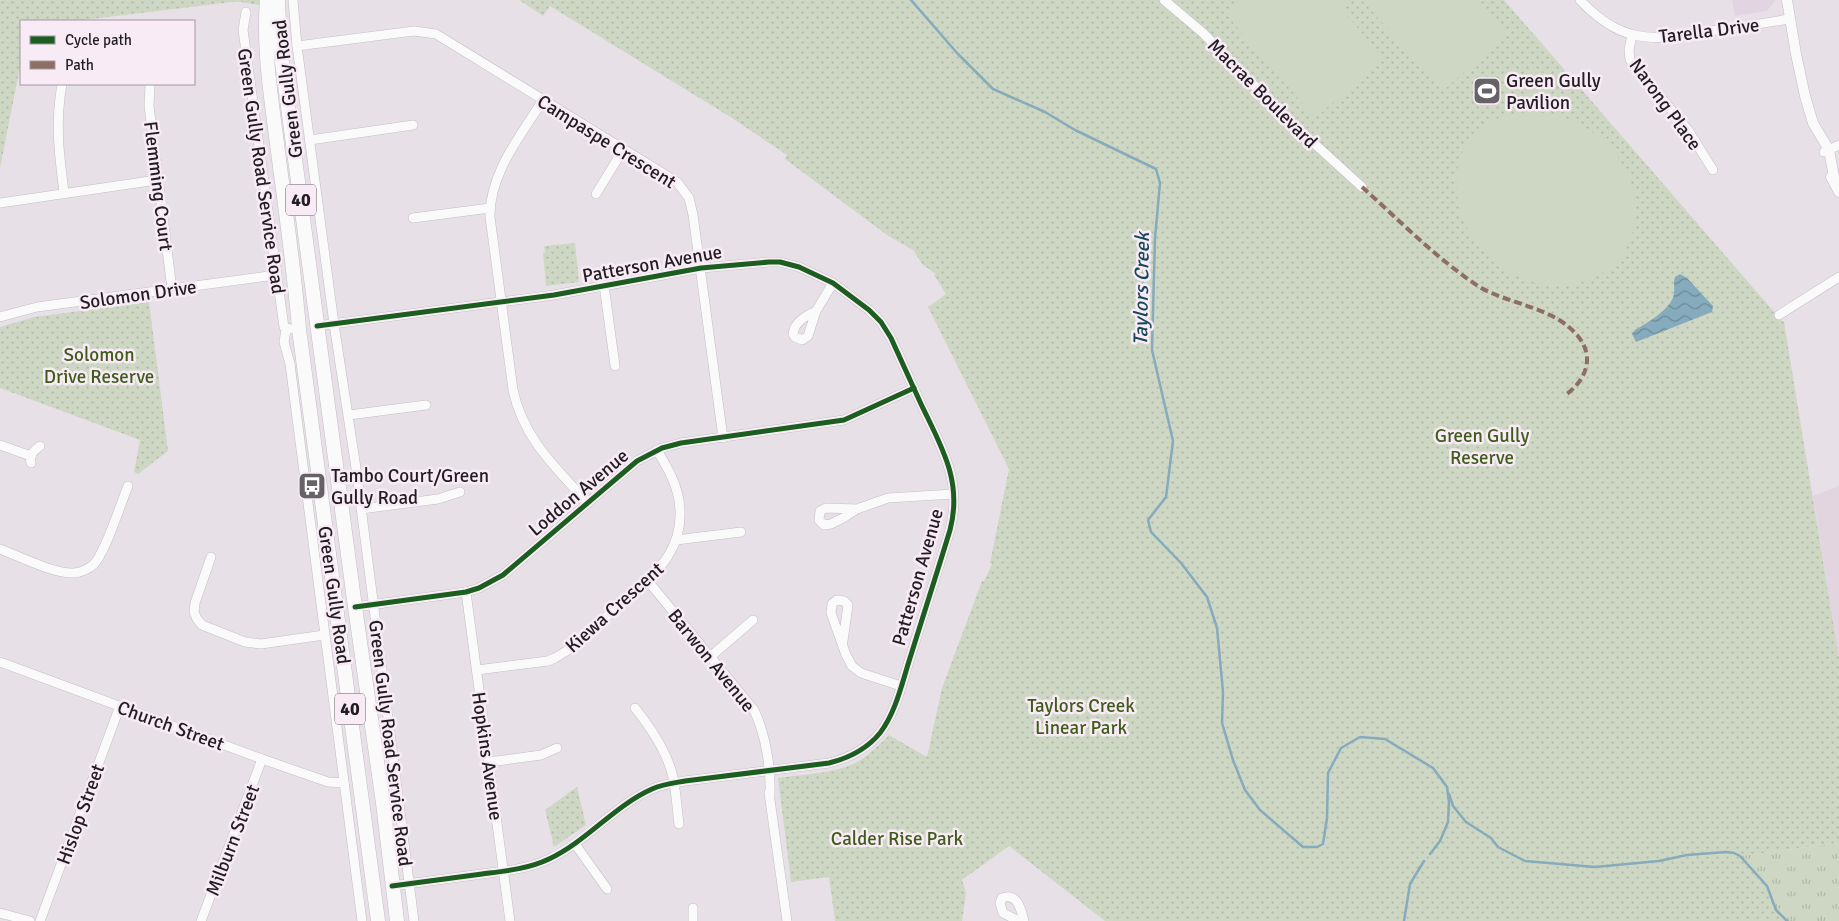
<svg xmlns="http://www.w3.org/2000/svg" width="1839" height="921" viewBox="0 0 1839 921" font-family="Signika,sans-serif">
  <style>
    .built { fill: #e2d5e1 }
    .education { fill: #e3d5df }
    .grass { fill: url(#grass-tufts) }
    .park { fill: url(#park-dots) }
    .garden { fill: #ced7c4 }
    .water { fill: url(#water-waves) }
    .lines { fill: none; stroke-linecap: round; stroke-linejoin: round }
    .stream { stroke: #85abbc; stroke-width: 2.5 }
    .minor-casing { stroke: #c3bec3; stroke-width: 10 }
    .tertiary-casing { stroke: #c3bec3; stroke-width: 11 }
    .primary-casing { stroke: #c3bec3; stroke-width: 15 }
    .minor { stroke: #fbfafb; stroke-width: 9 }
    .tertiary { stroke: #fbfafb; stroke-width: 10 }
    .primary { stroke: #fbfafb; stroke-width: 14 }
    .quiet { stroke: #8d6e63; stroke-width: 4; stroke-dasharray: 8 4; stroke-linecap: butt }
    .cycleway-casing { stroke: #f8ebf6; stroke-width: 8 }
    .cycleway { stroke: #1b5e20; stroke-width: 5 }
    .labels { text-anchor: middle; stroke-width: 5; stroke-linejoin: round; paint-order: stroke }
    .shield { fill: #f8ebf6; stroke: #625b61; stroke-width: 1 }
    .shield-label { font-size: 18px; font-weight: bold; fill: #211d21 }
    .street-label { font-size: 19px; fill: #211d21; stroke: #f8ebf6 }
    .poi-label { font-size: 19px; fill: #211d21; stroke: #f8ebf6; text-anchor: start }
    .park-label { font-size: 19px; fill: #405c1a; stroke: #f8ebf6 }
    .water-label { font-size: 20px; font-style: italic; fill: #164859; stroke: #f8ebf6 }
  </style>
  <defs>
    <pattern id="grass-tufts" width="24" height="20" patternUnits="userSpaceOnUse" patternTransform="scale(1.25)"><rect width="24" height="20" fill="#ced7c4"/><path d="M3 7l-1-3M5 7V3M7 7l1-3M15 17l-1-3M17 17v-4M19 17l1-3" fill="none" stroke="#b1b8a8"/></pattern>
    <pattern id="park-dots" width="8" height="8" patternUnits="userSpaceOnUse" patternTransform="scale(1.25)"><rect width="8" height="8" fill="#ced7c4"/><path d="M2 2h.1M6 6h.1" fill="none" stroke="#b1b8a8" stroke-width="1.8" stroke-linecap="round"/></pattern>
    <pattern id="water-waves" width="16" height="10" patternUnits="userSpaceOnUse" patternTransform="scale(1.25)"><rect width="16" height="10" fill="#85abbc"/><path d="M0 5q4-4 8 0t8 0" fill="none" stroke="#6c8b98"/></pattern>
  </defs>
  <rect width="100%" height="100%" fill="#e7e1e7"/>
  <polygon class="built" points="1732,0 1775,0 1775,1 1767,11 1735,16"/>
  <polygon class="education" points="1839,486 1839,658 1813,496"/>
  <polygon class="grass" points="1839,843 1839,921 1787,921 1776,910 1767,886 1740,856"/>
  <g class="park">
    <polygon points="0,0 259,0 259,5 241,2 232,2 75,21 21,21 21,62 0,168"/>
    <path d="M519,0h985l271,313 -2,2 11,7 55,336v185l-98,13 26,30 9,24 11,11h-682l-96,-75 -47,34 4,13 -4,28h-127l-6,-44 -38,5 -13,-104c26,-4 58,-4 81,-17 11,-7 21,-17 30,-26l38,22 15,-69 40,-107h2l8,-17 -2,-1 19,-94 -81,-162 18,-13 -12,-19 2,-1 -13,-9 -10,-15 -26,-15 -102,-76 2,-4 -55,-37 -182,-112 -7,10z"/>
    <polygon points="575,243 579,282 546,286 543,253 545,253 544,246"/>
    <polygon points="149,302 168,451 138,474 134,472 140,440 0,388 0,327 34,317"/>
    <polygon points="577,787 586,825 554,847 545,810"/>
  </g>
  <g class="garden">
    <polygon points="1239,0 1353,0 1342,10 1385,59 1315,118 1224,12"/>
    <polygon points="1362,0 1476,0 1507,34 1443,91"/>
    <polygon points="1532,70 1545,73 1539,110 1526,110"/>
    <path d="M1529,112c57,-1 114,49 106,109 -2,18 -10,34 -24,46 -13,11 -31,17 -49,18 -113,4 -152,-167 -33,-173z"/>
  </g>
  <path class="water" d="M1680,274l7,4 26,28 -1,6 -76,30 -4,-8 3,-4c12,-7 38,-22 39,-37 1,-5 -1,-10 1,-16z"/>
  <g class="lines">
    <g class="stream">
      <polyline points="911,0 957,53 993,89 1045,112 1075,130 1156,169 1160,183 1155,238 1152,350 1173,441 1166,497 1148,520 1151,532 1181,563 1207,597 1217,628 1223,692 1222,723 1233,760 1245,790 1260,810 1303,847 1317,847 1323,844 1327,818 1328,773 1341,748 1360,737 1385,739 1433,768 1447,787 1449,802 1448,822 1440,841 1430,854"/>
      <polyline points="1449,794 1453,806 1466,822 1491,838 1498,847 1525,861 1595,867 1659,861 1687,855 1726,852 1734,853 1740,856 1767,886 1776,910 1787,921"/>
      <polyline points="1404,921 1410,884 1424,861"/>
    </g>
    <defs>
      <g id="minor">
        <polyline points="293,0 297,46 334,324 356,468 414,921"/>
        <polyline points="1164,0 1203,33 1283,115 1362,187"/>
        <path d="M1580,0c14,15 33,30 54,35 27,6 56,0 83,-5 24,-3 48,-7 72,-11"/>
        <polyline points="246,12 243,30 284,327 290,329"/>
        <polyline points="1632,35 1629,50 1630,60 1688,130 1713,170"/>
        <polyline points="297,46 414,31 436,34 677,182 689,198 693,215 723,438"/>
        <path d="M62,84c-7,38 -3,70 2,108"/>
        <polyline points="150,84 149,106 172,289"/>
        <path d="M543,100c-22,35 -54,74 -53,117l23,173c10,48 43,78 75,113"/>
        <polyline points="310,140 413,125"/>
        <polyline points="1824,152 1839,145"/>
        <polyline points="596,194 623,150"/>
        <polyline points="0,203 157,180"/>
        <polyline points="413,218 490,208"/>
        <polyline points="604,285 615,366"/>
        <path d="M816,311c-10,5 -22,11 -23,23l2,3 7,3 6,-4 8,-25 17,-28"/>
        <polyline points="1779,315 1839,277"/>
        <polyline points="0,317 37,307 276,275"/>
        <path d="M317,326l237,-31 147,-27 68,-6h11l19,5 34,16 36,27 12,12 10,16c10,22 20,44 30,66 20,42 42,77 29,126 -13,43 -27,86 -40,128 -8,25 -14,54 -30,75 -13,16 -31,25 -51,30l-144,18c-11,2 -22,3 -33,8 -38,17 -65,52 -103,70 -21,10 -44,12 -67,15 -30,4 -60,8 -90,12"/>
        <polyline points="286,329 284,342 290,364 362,921"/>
        <polyline points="349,415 426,405"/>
        <polyline points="0,445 31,456"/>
        <path d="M31,463c-2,-9 3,-12 9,-17"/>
        <polyline points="361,509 438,499 460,492"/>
        <polyline points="857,509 826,508 820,511 819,520 824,525 831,524 843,518 857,509 888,498 954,494"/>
        <polyline points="676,540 741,532"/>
        <path d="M0,549c18,7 55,25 73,24 7,0 16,-4 21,-9 11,-11 27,-61 34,-78"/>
        <polyline points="211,557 195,603 194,612 197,619 202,625 245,642 261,644 324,635"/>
        <path d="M648,581l106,129c12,25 17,59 16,86"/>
        <polyline points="466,592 510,921"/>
        <polyline points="355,607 466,592 479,588 503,575 637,461 662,448 681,443 844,420 914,388"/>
        <polyline points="843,641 848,605 844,601 837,600 832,604 831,613 846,655 852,666 861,673 901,686"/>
        <polyline points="710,657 753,620"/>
        <polyline points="0,662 262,759 328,782 344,783"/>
        <path d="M477,670l71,-9 7,-3 13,-8c17,-15 34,-30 52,-45 36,-31 69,-57 58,-110 -4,-17 -13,-31 -21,-45"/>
        <path d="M635,708c16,20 32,43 38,69 3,13 4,33 6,47"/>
        <polyline points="489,762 541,755 557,748"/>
        <polyline points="769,793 787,921"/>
        <polyline points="575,844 607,889"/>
        <polyline points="693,908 693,921"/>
        <polyline points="0,913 30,921"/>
        <polyline points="40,921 120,706"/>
        <polyline points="201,921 262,759"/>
        <path d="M1019,921l-16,-8 -3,-10 2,-5c15,-6 19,11 22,23"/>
      </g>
      <g id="tertiary">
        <polyline points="1787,0 1796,54 1805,96 1813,123 1829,150 1835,182"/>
        <polyline points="1831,177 1839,192"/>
      </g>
      <g id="primary">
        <path d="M267,0c-4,48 4,96 10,144 8,62 17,123 22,185l79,592"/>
        <polyline points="278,0 280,47 355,607 383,803 397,921"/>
      </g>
    </defs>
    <use href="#minor" class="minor-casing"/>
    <use href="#tertiary" class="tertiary-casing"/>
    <use href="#primary" class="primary-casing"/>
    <use href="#minor" class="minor"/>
    <use href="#tertiary" class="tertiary"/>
    <use href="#primary" class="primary"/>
    <path class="quiet" d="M1362,187c37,33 74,71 116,99 31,19 74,20 99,49 19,22 9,46 -13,61"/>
    <defs>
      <g id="cycleway">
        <path d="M317,326l237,-31 147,-27 68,-6h11l19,5 34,16 36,27 12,12 10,16c10,22 20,44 30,66 20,42 42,77 29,126 -13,43 -27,86 -40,128 -8,25 -14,54 -30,75 -13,16 -31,25 -51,30l-144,18c-11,2 -22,3 -33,8 -38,17 -65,52 -103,70 -21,10 -44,12 -67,15 -30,4 -60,8 -90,12"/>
        <polyline points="355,607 466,592 479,588 503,575 637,461 662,448 681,443 844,420 914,388"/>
      </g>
    </defs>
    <use href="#cycleway" class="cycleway-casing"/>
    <use href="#cycleway" class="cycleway"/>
  </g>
  <defs>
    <symbol id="stadium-square" viewBox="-11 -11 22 22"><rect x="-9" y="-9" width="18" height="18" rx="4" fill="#666266" stroke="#f8ebf6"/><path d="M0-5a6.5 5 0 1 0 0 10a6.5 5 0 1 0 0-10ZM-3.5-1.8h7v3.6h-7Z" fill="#fff"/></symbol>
    <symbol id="bus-square" viewBox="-11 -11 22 22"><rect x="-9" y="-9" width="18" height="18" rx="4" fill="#666266" stroke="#f8ebf6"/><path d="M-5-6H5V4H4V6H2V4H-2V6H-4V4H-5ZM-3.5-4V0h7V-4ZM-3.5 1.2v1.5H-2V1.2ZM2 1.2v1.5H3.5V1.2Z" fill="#fff"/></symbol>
  </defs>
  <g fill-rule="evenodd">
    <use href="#stadium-square" x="1471" y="75" width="32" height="32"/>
    <use href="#bus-square" x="296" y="470" width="32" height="32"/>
  </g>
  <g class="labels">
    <g class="shield">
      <rect x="286" y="184.5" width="30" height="31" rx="4"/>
      <rect x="335" y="693.5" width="30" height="31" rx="4"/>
    </g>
    <g class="shield-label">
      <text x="301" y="206">40</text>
      <text x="350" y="715">40</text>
    </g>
    <g class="street-label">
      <text transform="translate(1709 30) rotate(-7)" y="7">Tarella Drive</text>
      <text transform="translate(287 89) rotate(-97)" y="7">Green Gully Road</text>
      <text transform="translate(1263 93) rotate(45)" y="7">Macrae Boulevard</text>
      <text transform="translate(1666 104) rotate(54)" y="7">Narong Place</text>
      <text transform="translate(607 141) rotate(32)" y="7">Campaspe Crescent</text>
      <text transform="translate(262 171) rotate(82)" y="7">Green Gully Road Service Road</text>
      <text transform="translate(159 186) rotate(83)" y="7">Flemming Court</text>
      <text transform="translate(652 263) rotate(-10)" y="7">Patterson Avenue</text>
      <text transform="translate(138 294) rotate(-8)" y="7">Solomon Drive</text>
      <text transform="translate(578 492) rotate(-40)" y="7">Loddon Avenue</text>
      <text transform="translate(917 577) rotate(-74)" y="7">Patterson Avenue</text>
      <text transform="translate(335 595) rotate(82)" y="7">Green Gully Road</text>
      <text transform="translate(614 607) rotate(-42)" y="7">Kiewa Crescent</text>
      <text transform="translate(712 660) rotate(51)" y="7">Barwon Avenue</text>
      <text transform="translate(171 725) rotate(20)" y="7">Church Street</text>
      <text transform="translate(391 743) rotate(83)" y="7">Green Gully Road Service Road</text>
      <text transform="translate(488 756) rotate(82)" y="7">Hopkins Avenue</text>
      <text transform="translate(80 814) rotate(-70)" y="7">Hislop Street</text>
      <text transform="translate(232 840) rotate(-69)" y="7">Milburn Street</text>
    </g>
    <g class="poi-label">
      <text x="1506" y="87">Green Gully<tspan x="1506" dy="22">Pavilion</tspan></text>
      <text x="331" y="482">Tambo Court/Green<tspan x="331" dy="22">Gully Road</tspan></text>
    </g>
    <g class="park-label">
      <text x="99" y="361">Solomon<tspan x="99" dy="22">Drive Reserve</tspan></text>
      <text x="1482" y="442">Green Gully<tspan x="1482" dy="22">Reserve</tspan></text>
      <text x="1081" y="712">Taylors Creek<tspan x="1081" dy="22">Linear Park</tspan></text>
      <text x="897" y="845">Calder Rise Park</text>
    </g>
    <g class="water-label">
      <text transform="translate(1141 289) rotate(-89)" y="7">Taylors Creek</text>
    </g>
  </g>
  <rect x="20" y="20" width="175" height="65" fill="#f8ebf6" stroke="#a299a1"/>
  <rect x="30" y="36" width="25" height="8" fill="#1b5e20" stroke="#a299a1"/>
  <text x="65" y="45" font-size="15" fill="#211d21">Cycle path</text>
  <rect x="30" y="61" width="25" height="8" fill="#8d6e63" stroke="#a299a1"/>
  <text x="65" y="70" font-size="15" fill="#211d21">Path</text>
</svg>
